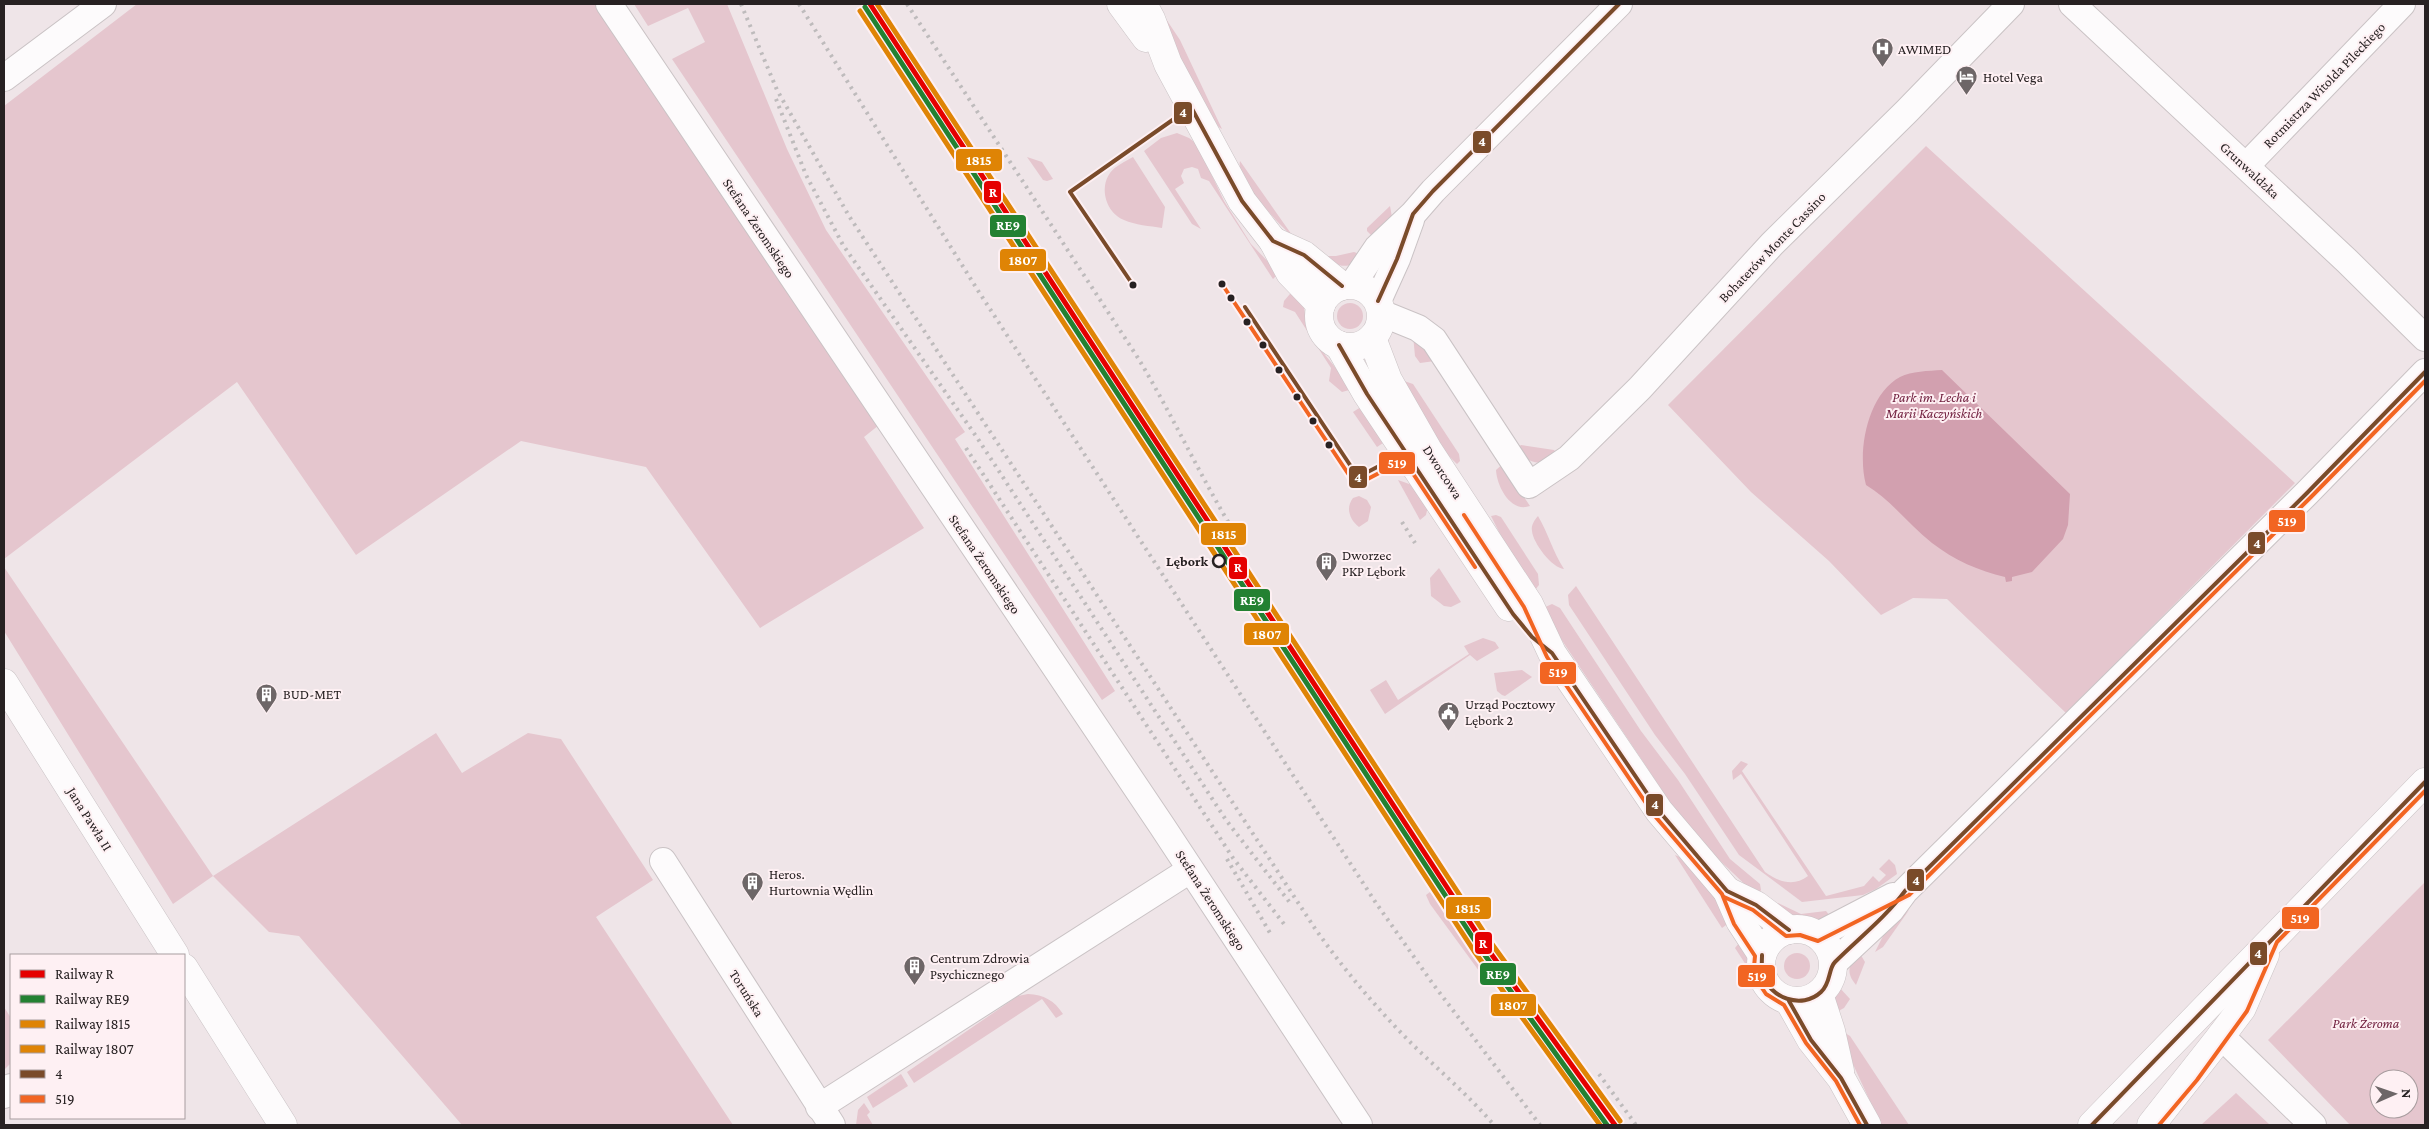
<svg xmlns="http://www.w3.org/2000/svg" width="2429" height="1129" viewBox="0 0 2429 1129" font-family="'Crimson Pro',serif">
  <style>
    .green { fill: #e5c6ce; fill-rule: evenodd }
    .water { fill: #d2a0af }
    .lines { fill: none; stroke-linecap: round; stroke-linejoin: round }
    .minor-casing { stroke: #cac3c5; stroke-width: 28 }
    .tertiary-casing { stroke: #cac3c5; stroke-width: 29 }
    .secondary-casing { stroke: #cac3c5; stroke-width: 29 }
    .minor { stroke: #fdfbfc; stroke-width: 26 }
    .tertiary { stroke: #fdfbfc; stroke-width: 28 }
    .secondary { stroke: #fdfbfc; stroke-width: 28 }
    .rail { stroke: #bebbbc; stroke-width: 4; stroke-dasharray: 2.5 5; stroke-linecap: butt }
    .bus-1-casing { stroke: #fef0f3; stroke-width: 8 }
    .bus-2-casing { stroke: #fef0f3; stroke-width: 8 }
    .bus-1 { stroke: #7a4b2a; stroke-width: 4 }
    .bus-2 { stroke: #f26522; stroke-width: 4 }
    .rail-1-casing { stroke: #fef0f3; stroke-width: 9 }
    .rail-2-casing { stroke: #fef0f3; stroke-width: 9 }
    .rail-3-casing { stroke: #fef0f3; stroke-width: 9 }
    .rail-4-casing { stroke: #fef0f3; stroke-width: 9 }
    .rail-1 { stroke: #e50000; stroke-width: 5 }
    .rail-2 { stroke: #238132; stroke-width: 5 }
    .rail-3 { stroke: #df8405; stroke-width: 5 }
    .rail-4 { stroke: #df8405; stroke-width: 5 }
    .bus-dot { fill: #272122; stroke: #fef0f3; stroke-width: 2 }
    .stop-dot { fill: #fef0f3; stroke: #272122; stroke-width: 2.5 }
    .labels { text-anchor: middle; stroke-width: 4; stroke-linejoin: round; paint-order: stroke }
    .poi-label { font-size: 14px; fill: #272122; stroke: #fef0f3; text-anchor: start }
    .street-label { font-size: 14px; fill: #272122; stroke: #fef0f3 }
    .park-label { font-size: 14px; font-style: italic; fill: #722140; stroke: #fef0f3 }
    .stop-label { font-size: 14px; font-weight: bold; fill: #272122; stroke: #fef0f3; text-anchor: end }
    .line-badge { stroke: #fef0f3; stroke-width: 2 }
    .badge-label { font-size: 14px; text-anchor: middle; font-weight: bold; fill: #fff }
  </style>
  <rect width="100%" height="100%" fill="#efe5e8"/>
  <g class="green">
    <polygon points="137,4 597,4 879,425 864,437 924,528 760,628 646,467 521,441 356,555 237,382 4,559 4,106"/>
    <polygon points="634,4 727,4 787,149 826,230 965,432 955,439 1115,691 1102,700 672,59 705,42 688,8 648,26"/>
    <path d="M1156,4l24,36 42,89c-20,-12 -55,-100 -66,-125z"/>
    <polygon points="1177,133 1189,138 1197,144 1224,201 1251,244 1279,273 1273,279 1209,181 1201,178 1198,169 1192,167 1184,169 1181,176 1184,183 1175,189 1201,229 1192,224 1144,151 1161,138"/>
    <polygon points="1926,146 2295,483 2066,713 1947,599 1913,598 1881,615 1829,561 1751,492 1668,405"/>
    <polygon points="1027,157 1042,162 1053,179 1047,181 1043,180"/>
    <path d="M1133,157l32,50 -3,21c-12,-2 -27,-3 -38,-8 -18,-7 -25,-32 -14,-47 5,-7 16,-12 23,-16z"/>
    <path d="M1240,161l52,74 10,11c-15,-14 -67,-64 -62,-85z"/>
    <polygon points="1390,206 1392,217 1376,240 1367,231 1367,228"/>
    <path d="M1354,252l11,4c-18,15 -26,11 -44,0h15z"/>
    <polygon points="1295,288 1304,307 1307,328 1312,339 1353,389 1342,392 1329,381 1331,368 1295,312 1283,307 1284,301"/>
    <circle cx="1350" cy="316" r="13"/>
    <polygon points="1413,335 1435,361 1420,363 1415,356"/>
    <polygon points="1404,381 1413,384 1459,454 1460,461 1457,464 1433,441"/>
    <polygon points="1364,405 1386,441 1377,447 1353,412"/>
    <path d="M1521,445l33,5 7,8c-21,6 -29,9 -45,-9z"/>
    <path d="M1505,462l13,26 12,18c-19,7 -33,-19 -34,-36z"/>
    <polygon points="1398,480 1412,485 1428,506 1426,515 1420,520"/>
    <path d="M1359,496l8,4 4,7 -3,14 -9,6c-9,-7 -14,-19 -6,-29z"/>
    <polygon points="1496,515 1501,517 1538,574 1539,585 1535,590 1524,582 1491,516"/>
    <path d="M1538,516c10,17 15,36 26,53 -12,-1 -31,-26 -32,-38 -1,-6 2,-10 6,-15z"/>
    <polygon points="4,567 213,876 436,733 462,773 528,733 561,739 653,880 596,917 733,1125 462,1125 299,936 269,932 213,876 173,904 4,631"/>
    <polygon points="1439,568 1461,602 1451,607 1444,606 1431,596 1430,578"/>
    <path d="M1576,586l189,286c14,10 29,15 43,4l-67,-102 -8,6 -1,-9 9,-10 7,3 -6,7 84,125 38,-10 9,-10 6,6 7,-7 -7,-6 10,-10 6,6 2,9 -21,15 -13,6 -61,7 -63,-47 -54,-81 -30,-39 -86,-130 -1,-10z"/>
    <polygon points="1552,604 1560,608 1641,731 1678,780 1730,859 1760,884 1761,890 1757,896 1709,850 1680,817 1541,609"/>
    <polygon points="1483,638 1495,642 1499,648 1477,661 1470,655 1385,714 1370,690 1386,680 1398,700 1469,654 1464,646"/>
    <polygon points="1522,670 1532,677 1505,696 1502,695 1497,691 1494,673"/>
    <polygon points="1675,855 1682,858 1733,920 1722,928"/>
    <path d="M2425,882v243h-75l-82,-85zM2379,1079h30v30h-30z"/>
    <polygon points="1430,892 1440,903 1487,970 1482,975 1430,904 1426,895"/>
    <path d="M1778,903l23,11 25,-3 8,10c-27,7 -38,0 -62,-12z"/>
    <polygon points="1909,910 1883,947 1875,952 1885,932"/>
    <polygon points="1744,937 1754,961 1759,985 1735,948"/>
    <path d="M1859,952l6,10 -9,23c-11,-13 -7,-21 3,-33z"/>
    <circle cx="1797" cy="966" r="13"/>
    <polygon points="1839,987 1850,999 1844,1008 1831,1015 1833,990"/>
    <path d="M1028,994c16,1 26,6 35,20l-7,4 -14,-19 -128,84 -7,-11 111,-76z"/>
    <polygon points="4,1007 11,1018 11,1063 4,1070"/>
    <polygon points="1845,1033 1850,1036 1909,1125 1881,1125 1839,1034"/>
    <polygon points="901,1074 908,1086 873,1108 867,1097"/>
    <polygon points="2236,1093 2270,1125 2201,1125"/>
    <polygon points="864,1103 870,1112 867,1115 873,1125 856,1125 858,1110"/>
  </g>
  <path class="water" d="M1942,370l128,124 -2,31 -5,14 -31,33 -20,5v4l-6,1 -1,-5c-26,-6 -51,-17 -73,-34 -23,-18 -41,-43 -66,-58 -9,-33 1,-90 34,-108 12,-6 28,-6 42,-7z"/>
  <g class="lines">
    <defs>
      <g id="minor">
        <polyline points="609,4 1162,826 1359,1125"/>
        <polyline points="2072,4 2347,261 2425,338"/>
        <polyline points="4,78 103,4"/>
        <polyline points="2246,166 2402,4"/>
        <polyline points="1352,285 1377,248 1413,214 1433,191 1619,4"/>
        <polyline points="1378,301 1397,259 1411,220"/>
        <polyline points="1381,313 1418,328 1434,340 1529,485 1569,458 1640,388 1772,244 1907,111 2011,4"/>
        <polyline points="663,861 832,1125"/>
        <polyline points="1818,935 1893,896"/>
        <polyline points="1833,964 1891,910 1905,891 2307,493 2425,372"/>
        <polyline points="2221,1036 2313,1125"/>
        <polyline points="4,1095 11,1087"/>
        <polyline points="819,1107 1190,870"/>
      </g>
      <g id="tertiary">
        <polyline points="1121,4 1146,38"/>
        <polyline points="1143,4 1151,19 1168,64 1242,201 1273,241 1290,273 1321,305"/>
        <polyline points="1273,241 1304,255 1342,286"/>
        <circle cx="1350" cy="316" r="31"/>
        <polyline points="1372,338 1388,380 1428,450 1529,604 1552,653 1659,811 1727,891 1740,921 1762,955"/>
        <polyline points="1339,345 1367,394 1509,607"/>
        <polyline points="1727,891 1756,905 1789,930"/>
        <circle cx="1797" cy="965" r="36"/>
        <polyline points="1819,994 1831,1031 1840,1071"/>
        <polyline points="1789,1001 1811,1040 1841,1078 1867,1125"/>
        <polyline points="2151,1125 2221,1036"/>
      </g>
      <g id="secondary">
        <polyline points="4,683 175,955"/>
        <polyline points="184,968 283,1125"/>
        <polyline points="2221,1036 2242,1008 2265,955"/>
        <polyline points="2092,1125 2425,782"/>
      </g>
    </defs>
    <use href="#minor" class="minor-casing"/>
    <use href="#tertiary" class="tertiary-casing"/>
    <use href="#secondary" class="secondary-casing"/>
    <use href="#minor" class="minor"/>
    <use href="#tertiary" class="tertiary"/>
    <use href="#secondary" class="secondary"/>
    <g class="rail">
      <path d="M741,4l36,86 72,126 465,711c30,43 64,83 101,120 27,26 55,50 79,78"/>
      <polyline points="799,4 977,289 1376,903 1433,984 1540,1125"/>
      <path d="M907,4l231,354c35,58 63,120 98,177"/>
      <polyline points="776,99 806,175 843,245 978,439 1226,820 1291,904"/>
      <polyline points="966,448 1233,858 1284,924"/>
      <polyline points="1402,522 1415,543"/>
      <polyline points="1227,859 1270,933"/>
      <polyline points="1599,1074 1636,1125"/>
    </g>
    <defs>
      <g id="bus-1">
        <polyline points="1133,285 1070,192 1191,107 1242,201 1273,241 1304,255 1342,286"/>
        <polyline points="1378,301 1397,259 1413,214 1433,191 1619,4"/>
        <polyline points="1245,307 1358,477 1406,452"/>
        <polyline points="1339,345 1367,394 1513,614 1532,637 1552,653 1659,811 1727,891 1756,905 1789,930"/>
        <path d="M1762,955c0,6 -1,13 1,19 6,24 39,36 58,18 10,-9 7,-23 14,-30 24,-24 50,-44 70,-71l402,-398 118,-121"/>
        <polyline points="1789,1001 1811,1040 1841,1078 1867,1125"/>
        <polyline points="2092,1125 2425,782"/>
      </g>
      <g id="bus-2">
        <polyline points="1222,284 1353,481 1360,483 1404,460 1475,567"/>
        <polyline points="1464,515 1524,607 1547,657 1654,815 1722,894 1734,924 1755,956 1754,967 1758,982 1766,994 1784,1005 1806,1043 1836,1081 1860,1125"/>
        <polyline points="1724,897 1753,910 1786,936 1800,935 1818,941 1909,895 2311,497 2425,381"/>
        <polyline points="2159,1125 2197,1080 2247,1011 2277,942 2425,791"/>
      </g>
    </defs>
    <use href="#bus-1" class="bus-1-casing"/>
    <use href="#bus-2" class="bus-2-casing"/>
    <use href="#bus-1" class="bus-1"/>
    <use href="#bus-2" class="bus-2"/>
    <defs>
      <polyline id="rail-1" points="870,4 1484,944 1615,1125"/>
      <polyline id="rail-2" points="865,7 1479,947 1607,1125"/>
      <polyline id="rail-3" points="877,4 1489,940 1620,1121"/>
      <polyline id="rail-4" points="860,11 1474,951 1600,1125"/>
    </defs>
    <use href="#rail-1" class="rail-1-casing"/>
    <use href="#rail-2" class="rail-2-casing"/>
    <use href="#rail-3" class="rail-3-casing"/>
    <use href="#rail-4" class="rail-4-casing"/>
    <use href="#rail-1" class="rail-1"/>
    <use href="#rail-2" class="rail-2"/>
    <use href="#rail-3" class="rail-3"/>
    <use href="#rail-4" class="rail-4"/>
  </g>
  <defs>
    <symbol id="hospital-pin" viewBox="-11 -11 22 30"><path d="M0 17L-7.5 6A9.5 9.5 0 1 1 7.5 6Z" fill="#6d6667" stroke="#fef0f3"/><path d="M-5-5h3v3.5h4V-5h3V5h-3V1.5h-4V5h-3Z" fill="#fff"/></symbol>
    <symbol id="hotel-pin" viewBox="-11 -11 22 30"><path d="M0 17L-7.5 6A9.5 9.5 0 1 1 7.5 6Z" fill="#6d6667" stroke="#fef0f3"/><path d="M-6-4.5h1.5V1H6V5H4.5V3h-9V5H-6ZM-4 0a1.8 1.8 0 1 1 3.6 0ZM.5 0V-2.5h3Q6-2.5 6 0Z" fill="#fff"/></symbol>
    <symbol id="building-pin" viewBox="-11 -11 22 30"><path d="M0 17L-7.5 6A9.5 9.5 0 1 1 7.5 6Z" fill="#6d6667" stroke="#fef0f3"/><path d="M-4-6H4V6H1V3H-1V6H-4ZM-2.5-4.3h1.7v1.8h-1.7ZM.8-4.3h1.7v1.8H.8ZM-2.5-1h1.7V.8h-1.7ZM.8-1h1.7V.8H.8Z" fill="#fff"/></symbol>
    <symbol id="civic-pin" viewBox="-11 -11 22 30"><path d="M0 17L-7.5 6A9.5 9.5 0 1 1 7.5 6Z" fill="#6d6667" stroke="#fef0f3"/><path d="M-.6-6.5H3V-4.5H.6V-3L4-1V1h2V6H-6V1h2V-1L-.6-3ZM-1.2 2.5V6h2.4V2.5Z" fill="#fff"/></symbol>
  </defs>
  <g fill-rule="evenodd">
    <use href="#hospital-pin" x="1870" y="36" width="25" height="34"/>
    <use href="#hotel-pin" x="1954" y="64" width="25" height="34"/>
    <use href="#building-pin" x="1314" y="550" width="25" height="34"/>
    <use href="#building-pin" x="254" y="682" width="25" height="34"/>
    <use href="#civic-pin" x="1436" y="700" width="25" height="34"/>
    <use href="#building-pin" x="740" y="870" width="25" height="34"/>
    <use href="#building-pin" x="902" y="954" width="25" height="34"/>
  </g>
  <g class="bus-dot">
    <circle cx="1222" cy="284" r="4.5"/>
    <circle cx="1133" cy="285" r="4.5"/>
    <circle cx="1231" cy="298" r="4.5"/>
    <circle cx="1247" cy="322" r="4.5"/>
    <circle cx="1263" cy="345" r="4.5"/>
    <circle cx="1279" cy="370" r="4.5"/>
    <circle cx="1297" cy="397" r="4.5"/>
    <circle cx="1313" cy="421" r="4.5"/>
    <circle cx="1329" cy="445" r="4.5"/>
  </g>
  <circle class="stop-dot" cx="1219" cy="561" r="6"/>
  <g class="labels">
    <g class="poi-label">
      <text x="1898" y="54">AWIMED</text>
      <text x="1983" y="82">Hotel Vega</text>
      <text x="1342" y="560">Dworzec<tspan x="1342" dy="16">PKP Lębork</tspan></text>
      <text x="283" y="699">BUD-MET</text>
      <text x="1465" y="709">Urząd Pocztowy<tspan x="1465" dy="16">Lębork 2</tspan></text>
      <text x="769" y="879">Heros.<tspan x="769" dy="16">Hurtownia Wędlin</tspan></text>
      <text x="930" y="963">Centrum Zdrowia<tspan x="930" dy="16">Psychicznego</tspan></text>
    </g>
    <g class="street-label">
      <text transform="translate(2324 85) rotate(-46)" y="5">Rotmistrza Witolda Pileckiego</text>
      <text transform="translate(2250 170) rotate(43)" y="5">Grunwaldzka</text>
      <text transform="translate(759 228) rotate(56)" y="5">Stefana Żeromskiego</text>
      <text transform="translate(1772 247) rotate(-46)" y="5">Bohaterów Monte Cassino</text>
      <text transform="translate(1443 472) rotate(57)" y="5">Dworcowa</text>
      <text transform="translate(985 564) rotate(56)" y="5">Stefana Żeromskiego</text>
      <text transform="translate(90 819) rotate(58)" y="5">Jana Pawła II</text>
      <text transform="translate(1211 900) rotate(57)" y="5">Stefana Żeromskiego</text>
      <text transform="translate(747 993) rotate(58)" y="5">Toruńska</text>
    </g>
    <g class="park-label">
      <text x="1934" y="402">Park im. Lecha i<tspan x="1934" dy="16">Marii Kaczyńskich</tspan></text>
      <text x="2366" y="1028">Park Żeroma</text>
    </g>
    <g class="stop-label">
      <text x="1208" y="566">Lębork</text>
    </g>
  </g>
  <g class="line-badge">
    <rect x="1173" y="101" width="20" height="24" rx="5" fill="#7a4b2a"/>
    <rect x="1472" y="130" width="20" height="24" rx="5" fill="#7a4b2a"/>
    <rect x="955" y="148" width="48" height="24" rx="5" fill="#df8405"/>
    <rect x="983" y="180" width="19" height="24" rx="5" fill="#e50000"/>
    <rect x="989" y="214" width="38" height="24" rx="5" fill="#238132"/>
    <rect x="999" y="248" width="48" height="24" rx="5" fill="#df8405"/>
    <rect x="1378" y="451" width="38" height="24" rx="5" fill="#f26522"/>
    <rect x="1348" y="465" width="20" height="24" rx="5" fill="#7a4b2a"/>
    <rect x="2268" y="509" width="38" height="24" rx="5" fill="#f26522"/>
    <rect x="1200" y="522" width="47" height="24" rx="5" fill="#df8405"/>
    <rect x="2247" y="531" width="19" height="24" rx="5" fill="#7a4b2a"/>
    <rect x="1228" y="556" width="20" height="24" rx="5" fill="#e50000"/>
    <rect x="1233" y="588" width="38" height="24" rx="5" fill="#238132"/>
    <rect x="1243" y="622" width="47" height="24" rx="5" fill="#df8405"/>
    <rect x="1539" y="661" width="38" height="24" rx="5" fill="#f26522"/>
    <rect x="1645" y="793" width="19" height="24" rx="5" fill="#7a4b2a"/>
    <rect x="1906" y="868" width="19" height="24" rx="5" fill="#7a4b2a"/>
    <rect x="1445" y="896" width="47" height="24" rx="5" fill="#df8405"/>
    <rect x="2281" y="906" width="39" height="24" rx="5" fill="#f26522"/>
    <rect x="1474" y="931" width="19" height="24" rx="5" fill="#e50000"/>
    <rect x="2249" y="941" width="19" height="25" rx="5" fill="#7a4b2a"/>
    <rect x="1479" y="962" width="38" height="24" rx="5" fill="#238132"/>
    <rect x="1737" y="964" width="39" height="24" rx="5" fill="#f26522"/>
    <rect x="1490" y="993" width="47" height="24" rx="5" fill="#df8405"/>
  </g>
  <g class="badge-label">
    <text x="1183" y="117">4</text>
    <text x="1482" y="146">4</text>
    <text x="979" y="165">1815</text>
    <text x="993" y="197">R</text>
    <text x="1008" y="230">RE9</text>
    <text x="1023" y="265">1807</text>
    <text x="1397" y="468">519</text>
    <text x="1358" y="482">4</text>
    <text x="2287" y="526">519</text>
    <text x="1224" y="539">1815</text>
    <text x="2257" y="548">4</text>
    <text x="1238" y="572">R</text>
    <text x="1252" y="605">RE9</text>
    <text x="1267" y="639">1807</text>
    <text x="1558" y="677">519</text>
    <text x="1655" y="809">4</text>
    <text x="1916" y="885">4</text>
    <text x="1468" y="913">1815</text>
    <text x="2300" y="923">519</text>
    <text x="1483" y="948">R</text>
    <text x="2258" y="958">4</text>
    <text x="1498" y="979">RE9</text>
    <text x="1757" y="981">519</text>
    <text x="1513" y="1010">1807</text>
  </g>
  <rect width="2429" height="1129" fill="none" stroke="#272122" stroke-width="10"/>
  <rect x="10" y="954" width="175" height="165" fill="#fef0f3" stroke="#a89d9f"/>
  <rect x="20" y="970" width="25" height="8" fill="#e50000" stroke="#a89d9f"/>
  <text x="55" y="979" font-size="15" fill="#272122">Railway R</text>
  <rect x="20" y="995" width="25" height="8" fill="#238132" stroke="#a89d9f"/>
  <text x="55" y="1004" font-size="15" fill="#272122">Railway RE9</text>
  <rect x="20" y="1020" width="25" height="8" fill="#df8405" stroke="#a89d9f"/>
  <text x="55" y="1029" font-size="15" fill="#272122">Railway 1815</text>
  <rect x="20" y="1045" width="25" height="8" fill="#df8405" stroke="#a89d9f"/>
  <text x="55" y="1054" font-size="15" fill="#272122">Railway 1807</text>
  <rect x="20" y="1070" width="25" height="8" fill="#7a4b2a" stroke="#a89d9f"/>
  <text x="55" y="1079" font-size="15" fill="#272122">4</text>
  <rect x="20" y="1095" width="25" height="8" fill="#f26522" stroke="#a89d9f"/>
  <text x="55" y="1104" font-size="15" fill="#272122">519</text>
  <g transform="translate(2394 1094) rotate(88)"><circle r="24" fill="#fef0f3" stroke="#a89d9f"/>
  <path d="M0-4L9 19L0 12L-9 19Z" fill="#6d6667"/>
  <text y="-8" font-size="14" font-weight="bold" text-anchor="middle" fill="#272122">N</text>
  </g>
</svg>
